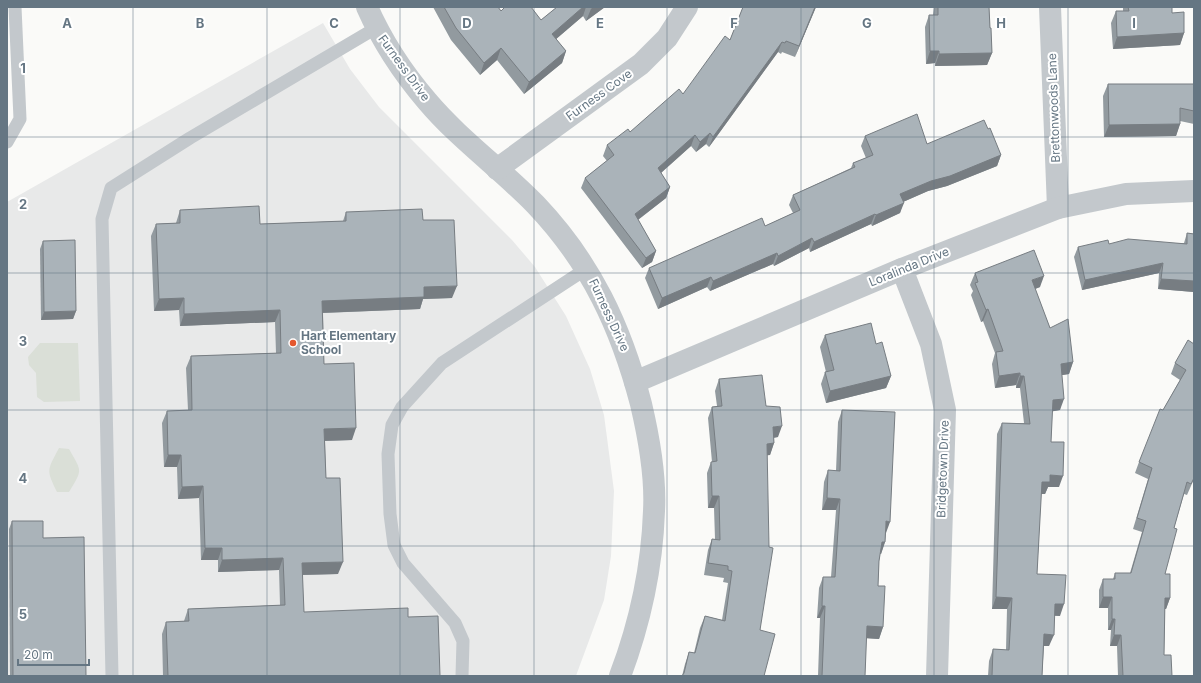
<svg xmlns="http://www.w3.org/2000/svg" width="1201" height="683" viewBox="0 0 1201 683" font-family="Inter,sans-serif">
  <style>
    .built { fill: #e8e9e9 }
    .green { fill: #dadfd7 }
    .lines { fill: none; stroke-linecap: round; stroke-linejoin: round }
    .lane { stroke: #c3c8cc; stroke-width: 13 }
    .street { stroke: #c3c8cc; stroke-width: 22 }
    .wall { fill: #929a9f }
    .shaded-wall { fill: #777d82 }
    .building { fill: #aab3b9; stroke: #777d82 }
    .grid { fill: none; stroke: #657683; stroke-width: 1; stroke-opacity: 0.55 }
    .poi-dot { fill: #e4572e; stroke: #fff; stroke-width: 1.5 }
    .labels { text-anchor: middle; stroke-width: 4; stroke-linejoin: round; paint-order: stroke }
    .street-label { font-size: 12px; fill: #657683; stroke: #fff }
    .poi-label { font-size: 12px; font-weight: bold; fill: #657683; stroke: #fff; text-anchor: start }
    .grid-label { font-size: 13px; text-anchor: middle; font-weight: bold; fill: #657683; stroke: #fff; stroke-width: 4; stroke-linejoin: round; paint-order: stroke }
  </style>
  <rect width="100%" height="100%" fill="#fafaf8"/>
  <polygon class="built" points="323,23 350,69 379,107 512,240 535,267 566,316 590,369 604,415 614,491 611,556 604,600 577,673 576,676 7,676 7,202"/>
  <g class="green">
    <polygon points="40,343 78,343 80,401 44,402 37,397 36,373 29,365 28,357"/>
    <path d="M59,448l10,1c13,23 14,20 0,43h-12c-11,-23 -10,-21 2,-44z"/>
  </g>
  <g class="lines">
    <g class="lane">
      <polyline points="7,142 20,119 15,7"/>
      <polyline points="112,676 102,219 111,188 190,138 376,28"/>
      <polyline points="462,676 463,641 455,623 403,563 394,545 390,514 388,454 392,425 402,407 442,363 586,269"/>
    </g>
    <g class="street">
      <path d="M367,7c15,34 36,66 60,94 32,38 74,68 109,104 55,58 85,122 105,199 8,34 15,71 13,107 -2,57 -14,112 -34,165"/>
      <polyline points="1050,7 1058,208"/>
      <polyline points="497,169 641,64 667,38 687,7"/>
      <polyline points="902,269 931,344 945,410 937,676"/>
      <polyline points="635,382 902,269 1058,208 1126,194 1194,191"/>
    </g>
  </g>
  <g class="wall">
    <polygon points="433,7 498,7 501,11 541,20 557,7 605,7 586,21 583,16 556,39 566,51 562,63 524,94 497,60 480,75 451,40"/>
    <polygon points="743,7 816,7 795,57 782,52 781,54 778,52 709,147 706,144 696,152 691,146 661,173 670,187 666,198 638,220 656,251 652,262 642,268 581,188 585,178 607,161 603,156 607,145 630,132 683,94 730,40"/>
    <polygon points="934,7 989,7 990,28 992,53 987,65 935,66 935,63 926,64 925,27 929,15 933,15"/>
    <polygon points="1123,7 1172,7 1172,13 1184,33 1180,45 1113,49 1111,23 1116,11 1123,11"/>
    <polygon points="1108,84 1194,84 1194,124 1180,121 1180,124 1176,136 1104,137 1103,96"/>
    <polygon points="988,129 1001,155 997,166 947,186 928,191 903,202 900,213 872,226 871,224 810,252 809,248 774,266 773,264 710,291 707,287 658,309 645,278 649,268 765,226 793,213 789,205 793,195 851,168 853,163 866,158 861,146 865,136 927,144"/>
    <polygon points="180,210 260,224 343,221 346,212 423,220 452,298 423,299 420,309 323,313 324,364 352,440 325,441 326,478 338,574 302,575 304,612 408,617 440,676 163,676 162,634 166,622 184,621 188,609 280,605 279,570 218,572 218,560 201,560 199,498 178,499 177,467 164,467 162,423 167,411 188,410 186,368 191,356 276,353 275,322 180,326 179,310 154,311 151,236 156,224 176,223"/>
    <polygon points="1187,233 1194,234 1194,292 1158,289 1159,273 1082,290 1074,257 1078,247 1109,244 1184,243"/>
    <polygon points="43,241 76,311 73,319 41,320 40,249"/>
    <polygon points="975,273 1040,287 1035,289 1050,328 1073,362 1069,374 1062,375 1060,410 1052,411 1051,442 1059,487 1048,487 1045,494 1041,494 1037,574 1060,616 1054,616 1049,646 1044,646 1042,676 988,676 989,661 993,649 1006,650 1007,609 992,609 997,434 1002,423 1024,423 1020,388 1016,388 1016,385 995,388 992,364 995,353 983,321 981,322 971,295 973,291 970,285"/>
    <polygon points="825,335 876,344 891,376 886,388 826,403 821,384 825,372 826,372 820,347"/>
    <polygon points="1194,344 1194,479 1187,495 1184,494 1174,528 1165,574 1170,598 1166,609 1165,609 1164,655 1172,676 1118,676 1117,646 1110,646 1111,630 1108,630 1108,608 1099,608 1099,590 1103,579 1113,579 1115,573 1130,573 1142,532 1133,529 1148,479 1135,473 1139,462 1163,410 1180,380 1171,374 1175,363"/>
    <polygon points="719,379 766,406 778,437 774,438 774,443 770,455 767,455 760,630 764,676 682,676 685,664 689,652 694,653 700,628 705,616 722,620 728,583 723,582 724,578 704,575 708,550 712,539 715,539 714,508 708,508 707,473 711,462 712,462 708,418 712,407 717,406 715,391"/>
    <polygon points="842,410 886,533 885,542 881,554 880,554 879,561 878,586 883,627 879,639 866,638 865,676 818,676 820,618 817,618 819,588 823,577 831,577 836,510 822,510 824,482 828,470 836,471 838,422"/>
    <polygon points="12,521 43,538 86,676 10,676 9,529"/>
  </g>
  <g class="shaded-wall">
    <polygon points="583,7 586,7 583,16 548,46 552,34"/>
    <polygon points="593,7 605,7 586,21 591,9"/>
    <polygon points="815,7 816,7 795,57 799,46"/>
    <polygon points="1184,33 1180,45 1113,49 1117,37"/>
    <polygon points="782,42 778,52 709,147 713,137"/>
    <polygon points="501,48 497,60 480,75 484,63"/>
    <polygon points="566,51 562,63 524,94 529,82"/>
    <polygon points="930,51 939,51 935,63 926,64"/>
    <polygon points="992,53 987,65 935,66 939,54"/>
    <polygon points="1180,124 1176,136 1104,137 1109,125"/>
    <polygon points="710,133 706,144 696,152 700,142"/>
    <polygon points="695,135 691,146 654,179 658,168"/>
    <polygon points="1001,155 997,166 947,186 928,191 896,205 900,194 931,181"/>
    <polygon points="670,187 666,198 631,225 635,214"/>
    <polygon points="904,203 900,213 872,226 876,215"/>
    <polygon points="875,214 871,224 810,252 814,242"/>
    <polygon points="812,238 809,248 774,266 778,256"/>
    <polygon points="656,251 652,262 642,268 646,258"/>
    <polygon points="777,253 773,264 710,291 713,281"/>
    <polygon points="1163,263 1159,273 1082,290 1085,280"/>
    <polygon points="1044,276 1040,287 1027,292 1032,280"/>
    <polygon points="711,277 707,287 658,309 662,298"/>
    <polygon points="1161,279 1194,281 1194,292 1158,289"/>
    <polygon points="457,286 452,298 423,299 420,309 318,313 322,301 424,287"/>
    <polygon points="184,298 179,310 154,311 159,299"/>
    <polygon points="988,309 983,321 981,322 986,310"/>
    <polygon points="280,310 275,322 180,326 184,314"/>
    <polygon points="76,311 73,319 41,320 44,312"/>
    <polygon points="1073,362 1069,374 1056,376 1061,364"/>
    <polygon points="1020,373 1016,385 995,388 999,376"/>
    <polygon points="891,376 886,388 826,403 830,391"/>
    <polygon points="1020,376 1024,376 1020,388 1016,388"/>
    <polygon points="1064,399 1060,410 1049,412 1053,400"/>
    <polygon points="782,426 778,437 768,438 773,427"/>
    <polygon points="356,428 352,440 320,441 324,429"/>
    <polygon points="774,443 770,455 762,456 767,444"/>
    <polygon points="168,455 181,455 177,467 164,467"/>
    <polygon points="1050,475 1063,476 1059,487 1048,487 1045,494 1038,494 1042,482"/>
    <polygon points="203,486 199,498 178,499 182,487"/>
    <polygon points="712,496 719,496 714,508 708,508"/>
    <polygon points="827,498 840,499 836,510 822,510"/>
    <polygon points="886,521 890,522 886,533"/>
    <polygon points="882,542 885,542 881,554 878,554"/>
    <polygon points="205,548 222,548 218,560 201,560"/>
    <polygon points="283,558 279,570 218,572 222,560"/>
    <polygon points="343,562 338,574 298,575 302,563"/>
    <polygon points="996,597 1012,598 1007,609 992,609"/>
    <polygon points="1103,597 1112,597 1108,608 1099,608"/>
    <polygon points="1165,598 1170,598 1166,609 1161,609"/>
    <polygon points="1055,604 1064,604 1060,616 1051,615"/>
    <polygon points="822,606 825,606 820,618 817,618"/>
    <polygon points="1112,619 1115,619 1111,630 1108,630"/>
    <polygon points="867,626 883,627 879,639 863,638"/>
    <polygon points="1044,634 1054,635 1049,646 1040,646"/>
    <polygon points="1114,635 1121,635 1117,646 1110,646"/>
  </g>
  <g class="building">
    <polygon points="444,7 498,7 501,11 505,7 531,7 541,20 557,7 583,7 552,34 566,51 529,82 501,48 484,63 456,28"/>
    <polygon points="743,7 815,7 799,46 786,41 785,43 782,42 713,137 710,133 700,142 695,135 658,168 670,187 635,214 656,251 646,258 585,178 614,155 607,145 628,129 630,132 679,89 683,94 725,36 730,40"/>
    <polygon points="938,7 989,7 990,28 991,28 992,53 939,54 939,51 930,51 929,15 938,15"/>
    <polygon points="1128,7 1172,7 1172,13 1184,12 1184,33 1117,37 1116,11 1129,11"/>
    <polygon points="1108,84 1194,84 1194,111 1180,108 1180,124 1109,125"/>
    <polygon points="917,114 927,144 984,120 988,129 990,128 1001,155 950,176 931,181 900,194 904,203 876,215 875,214 814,242 812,238 778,256 777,253 713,281 711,277 662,298 649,268 762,218 765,226 800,210 793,195 855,167 853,163 873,155 865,136"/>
    <polygon points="259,206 260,224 346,221 346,212 422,209 423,220 454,220 457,286 424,287 424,297 322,301 324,364 354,363 356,428 324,429 326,478 340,478 343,562 302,563 304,612 408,608 408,617 438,616 440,676 168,676 166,622 189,621 188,609 285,605 283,558 222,560 222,548 205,548 203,486 182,487 181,455 168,455 167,411 192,410 191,356 281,353 280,310 184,314 184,298 159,299 156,224 180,223 180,210"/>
    <polygon points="1187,233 1194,234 1194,281 1161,279 1163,263 1085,280 1078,247 1108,240 1109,244 1128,239 1187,244"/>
    <polygon points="75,240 76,311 44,312 43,241"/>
    <polygon points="1034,250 1044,276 1032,280 1050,328 1068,319 1073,362 1061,364 1064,399 1053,400 1051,442 1064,442 1063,476 1050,475 1050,482 1042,482 1037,574 1066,575 1064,604 1055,604 1054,635 1044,634 1042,676 992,676 993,649 1009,650 1012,598 996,597 1002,423 1030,424 1024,376 1020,376 1020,373 999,376 996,352 1003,351 988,309 986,310 975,283 978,282 975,273"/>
    <polygon points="871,323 876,344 882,342 891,376 830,391 825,372 834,370 825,335"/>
    <polygon points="1188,340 1194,344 1194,478 1191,484 1187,482 1174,528 1177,529 1165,574 1170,574 1170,598 1165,598 1164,655 1171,655 1172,676 1123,676 1121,635 1114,635 1115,619 1112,619 1112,597 1103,597 1103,579 1115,579 1115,573 1131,573 1146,521 1137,518 1152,468 1139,462 1160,409 1163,410 1186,370 1175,363"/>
    <polygon points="762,375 766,406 780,407 782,426 773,427 774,443 767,444 769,547 773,548 760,630 775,634 764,676 682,676 684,673 689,652 695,653 705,616 725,621 732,571 728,570 728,566 708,563 712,539 720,540 719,496 712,496 711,462 717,461 712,407 722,406 719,379"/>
    <polygon points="842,410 895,412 890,522 886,521 885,542 882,542 879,561 878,586 885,586 883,627 867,626 865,676 822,676 825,606 822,606 823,577 835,577 840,499 827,498 828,470 840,471"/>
    <polygon points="12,521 43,521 43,538 84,537 86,676 13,676"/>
  </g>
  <path class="grid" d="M133,7v669M267,7v669M400,7v669M534,7v669M667,7v669M801,7v669M934,7v669M1068,7v669M7,137h1187M7,273h1187M7,410h1187M7,546h1187"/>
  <circle class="poi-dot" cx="293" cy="343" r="4"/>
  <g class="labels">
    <g class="street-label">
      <text transform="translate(404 68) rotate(54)" y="4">Furness Drive</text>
      <text transform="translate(599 95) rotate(-36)" y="4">Furness Cove</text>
      <text transform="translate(1054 108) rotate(-92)" y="4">Brettonwoods Lane</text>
      <text transform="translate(909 267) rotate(-22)" y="4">Loralinda Drive</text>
      <text transform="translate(609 315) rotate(65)" y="4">Furness Drive</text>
      <text transform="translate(943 469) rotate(-88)" y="4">Bridgetown Drive</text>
    </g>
    <g class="poi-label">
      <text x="301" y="340">Hart Elementary<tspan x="301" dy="14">School</tspan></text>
    </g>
  </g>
  <g class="grid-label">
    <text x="67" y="28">A</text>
    <text x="200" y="28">B</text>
    <text x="334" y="28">C</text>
    <text x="467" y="28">D</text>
    <text x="600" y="28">E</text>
    <text x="734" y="28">F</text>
    <text x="867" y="28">G</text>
    <text x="1001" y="28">H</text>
    <text x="1134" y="28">I</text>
    <text x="23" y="73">1</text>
    <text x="23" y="209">2</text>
    <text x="23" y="346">3</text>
    <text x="23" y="483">4</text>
    <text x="23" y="619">5</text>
  </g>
  <rect width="1201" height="683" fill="none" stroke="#657683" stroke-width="16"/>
  <path d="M18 659v6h71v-6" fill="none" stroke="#657683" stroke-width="2"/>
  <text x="24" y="659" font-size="12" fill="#657683" stroke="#ffffff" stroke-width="3" paint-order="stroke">20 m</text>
</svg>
